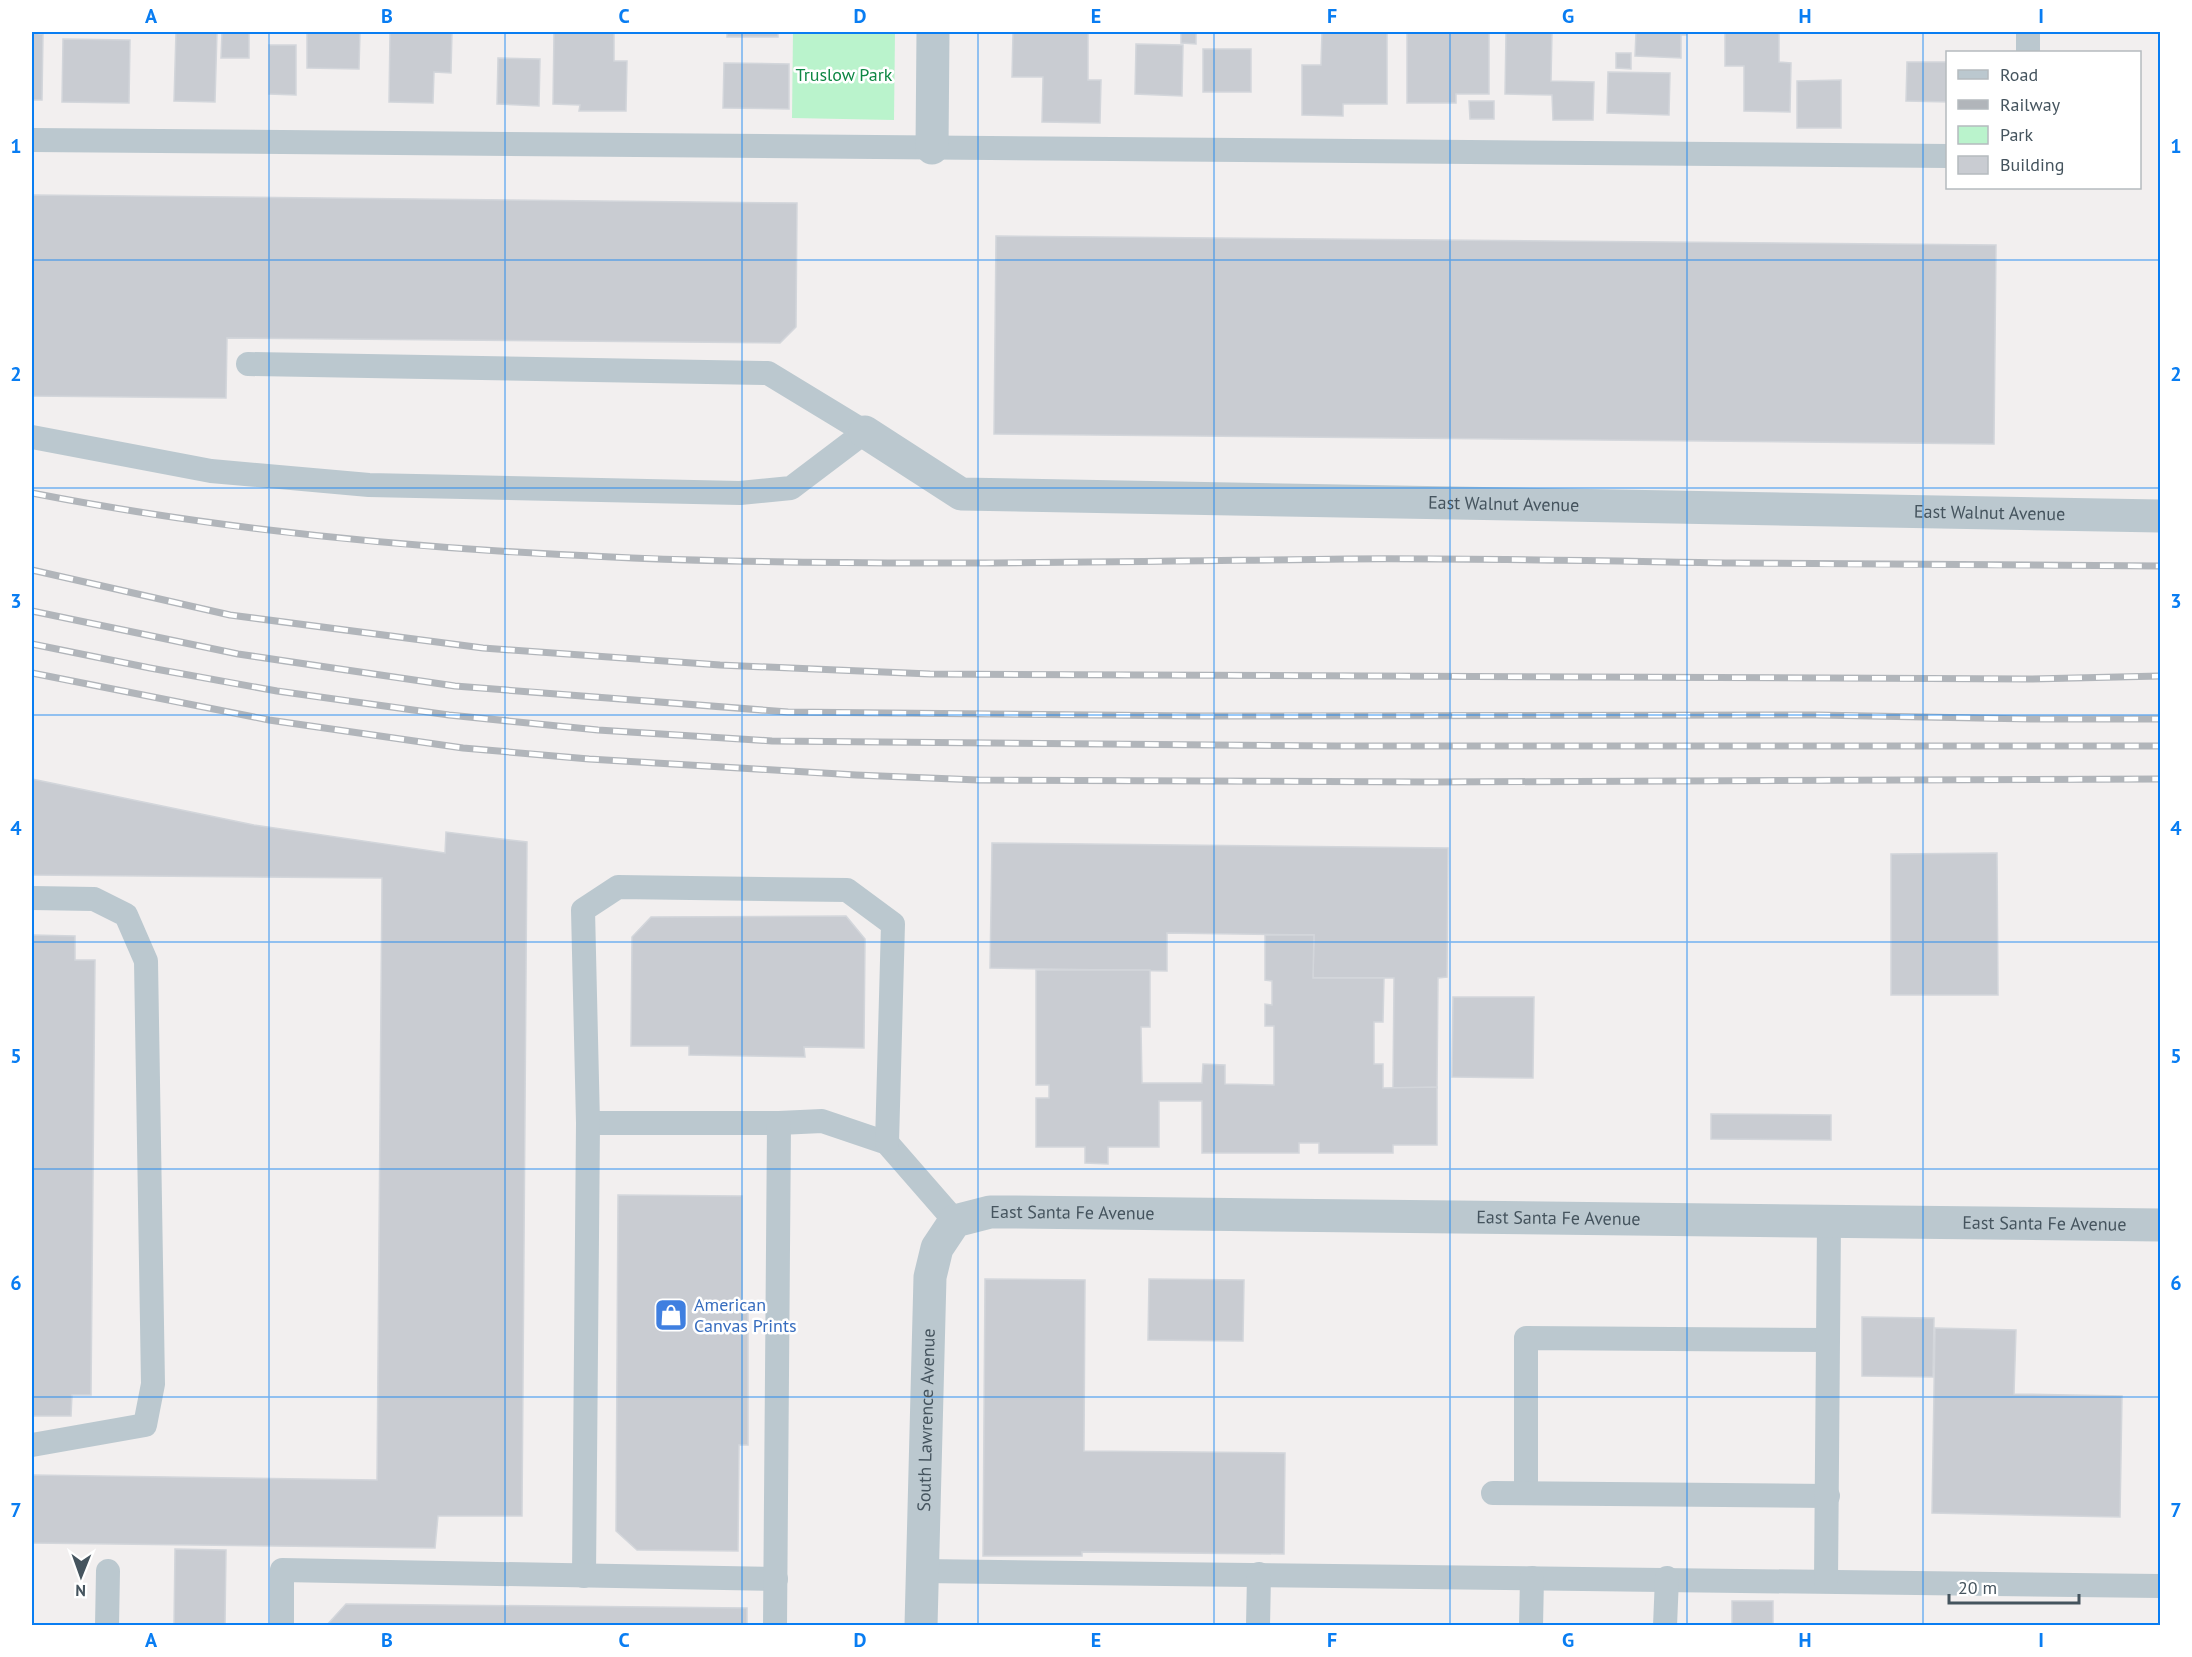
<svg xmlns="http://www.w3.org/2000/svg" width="2192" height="1657" viewBox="0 0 2192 1657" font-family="'PT Sans',sans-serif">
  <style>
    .green { fill: #baf3cc }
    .building { fill: #c9ccd2; stroke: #d3d6db; stroke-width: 1.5 }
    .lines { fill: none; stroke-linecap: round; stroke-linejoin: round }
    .service { stroke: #bbc8cf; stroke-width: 24 }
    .minor { stroke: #bbc8cf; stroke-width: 33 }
    .rail-casing { stroke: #b1b5ba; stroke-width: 7 }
    .rail { stroke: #fff; stroke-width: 4.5; stroke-dasharray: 14; stroke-linecap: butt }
    .grid { fill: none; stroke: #097df2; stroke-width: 1.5; stroke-opacity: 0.55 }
    .labels { text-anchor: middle; stroke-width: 5; stroke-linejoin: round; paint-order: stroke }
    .park-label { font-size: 18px; fill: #0f8744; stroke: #fff }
    .street-label { font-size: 18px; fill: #45545e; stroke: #fff }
    .shop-label { font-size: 18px; fill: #366cbe; stroke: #fff; text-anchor: start }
    .neatline { fill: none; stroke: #097df2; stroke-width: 2 }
    .grid-label { font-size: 20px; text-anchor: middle; font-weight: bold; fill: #097df2 }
  </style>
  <rect width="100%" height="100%" fill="#f2efef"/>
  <polygon class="green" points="793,32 895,32 894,120 792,118"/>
  <g class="building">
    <polygon points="32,32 39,32 39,34 43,34 42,100 32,100"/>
    <polygon points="176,32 217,32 215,102 174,101"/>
    <polygon points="222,32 249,32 249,58 221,58"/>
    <polygon points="307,32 360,32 359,69 307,68"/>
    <polygon points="390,32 452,32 451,73 434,72 433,103 389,102"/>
    <polygon points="554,32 614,32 614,61 627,61 626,111 579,111 580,105 553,104"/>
    <rect x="727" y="32" width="51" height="5"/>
    <polygon points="1013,32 1088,33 1088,80 1101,80 1100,123 1042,122 1043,77 1012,77"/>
    <polygon points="1181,32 1196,32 1196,44 1181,43"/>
    <polygon points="1322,32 1387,32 1387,104 1343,104 1343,116 1302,115 1302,65 1321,65"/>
    <polygon points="1407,32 1489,32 1489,94 1456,94 1456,103 1407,103"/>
    <polygon points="1506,32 1552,32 1551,81 1594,82 1593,120 1553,120 1552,95 1505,94"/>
    <polygon points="1636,32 1686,32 1686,35 1681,35 1681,58 1635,56"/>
    <polygon points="1725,32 1779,32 1779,62 1791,63 1790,112 1744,111 1744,66 1725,66"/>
    <polygon points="63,39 130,40 129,103 62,102"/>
    <polygon points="1136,44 1183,45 1182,96 1135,94"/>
    <polygon points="269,45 296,45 296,95 269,94"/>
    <rect x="1203" y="49" width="48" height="43"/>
    <polygon points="1616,53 1631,53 1631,69 1616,68"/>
    <polygon points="498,58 540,59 539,106 497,104"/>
    <polygon points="1907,62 1948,62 1948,102 1906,101"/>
    <polygon points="724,63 789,64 789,109 723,108"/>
    <polygon points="1608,72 1670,73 1669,115 1607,113"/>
    <polygon points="1841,80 1841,128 1797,128 1797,81"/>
    <polygon points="1469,101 1494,101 1494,119 1470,119"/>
    <polygon points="32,195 797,203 796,327 780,343 227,338 226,398 32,396"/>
    <polygon points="996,236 1996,245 1994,444 994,434"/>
    <polygon points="32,779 254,825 445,853 446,832 527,842 522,1516 438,1516 435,1548 32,1543 32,1475 377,1480 382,878 32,875"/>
    <polygon points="992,843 1448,848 1447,977 1438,978 1437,1088 1393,1088 1394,978 1313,978 1314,935 1167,933 1167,971 990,968"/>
    <polygon points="1997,853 1998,995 1891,995 1891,854"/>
    <polygon points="846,916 865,939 864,1048 804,1047 805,1057 689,1055 689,1046 631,1046 632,937 651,917"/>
    <polygon points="32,935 75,936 75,960 95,960 91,1395 72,1395 71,1416 32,1416"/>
    <polygon points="1265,935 1314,935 1313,978 1384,978 1383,1022 1374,1022 1374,1064 1383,1064 1383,1088 1437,1087 1437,1145 1393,1145 1393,1153 1319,1153 1319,1143 1299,1143 1299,1153 1202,1153 1202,1101 1159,1101 1159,1147 1108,1147 1108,1164 1085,1163 1085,1147 1036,1147 1036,1098 1049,1098 1049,1085 1036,1085 1036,970 1150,970 1150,1027 1141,1027 1142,1083 1202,1083 1203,1064 1225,1065 1225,1084 1274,1085 1274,1026 1265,1026 1265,1004 1272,1005 1272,981 1265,980"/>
    <polygon points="1453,997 1534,997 1533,1078 1452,1077"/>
    <polygon points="1711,1114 1831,1115 1831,1140 1711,1139"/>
    <polygon points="618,1195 742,1196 742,1301 748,1301 748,1445 739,1445 738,1551 637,1550 616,1531"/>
    <polygon points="985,1279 1085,1280 1084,1451 1285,1453 1284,1554 1082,1552 1082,1556 983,1556"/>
    <polygon points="1149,1279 1244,1280 1243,1341 1148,1340"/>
    <polygon points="1862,1317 1934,1318 1933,1377 1862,1376"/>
    <polygon points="1935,1328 2016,1330 2014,1394 2122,1396 2120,1517 1932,1513"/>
    <polygon points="175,1549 226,1550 225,1626 174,1626"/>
    <rect x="1732" y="1601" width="41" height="25"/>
    <polygon points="346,1604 747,1608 747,1626 326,1626"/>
  </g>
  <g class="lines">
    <g class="service">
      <polyline points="2028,52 2028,32"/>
      <polyline points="32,140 1948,156"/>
      <polyline points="32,437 211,471 369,485 740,493 791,488 865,432 768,373 248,364"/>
      <polyline points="32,898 94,899 126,915 146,961 153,1384 145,1425 32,1445"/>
      <polyline points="588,1123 779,1123 822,1121 887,1143 955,1221"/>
      <polyline points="1526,1492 1526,1338 1828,1340"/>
      <polyline points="1493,1493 1828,1496"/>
      <polyline points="923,1571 2160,1586"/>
      <polyline points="584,1576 588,1123 583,910 618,887 847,890 893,924 887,1143"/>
      <polyline points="1826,1581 1829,1221"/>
      <polyline points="107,1626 108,1571"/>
      <polyline points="282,1626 282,1570 776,1579"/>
      <polyline points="775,1626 779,1123"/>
      <polyline points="1258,1626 1259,1574"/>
      <polyline points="1531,1626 1532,1578"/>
      <polyline points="1665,1626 1667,1578"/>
    </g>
    <g class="minor">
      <polyline points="932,148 933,32"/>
      <path id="s1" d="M865,432l96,62 1199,22"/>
      <path id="s2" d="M921,1626l9,-349 7,-29 18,-27 35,-9h24l1146,13"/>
    </g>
    <defs>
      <g id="rail">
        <path d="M32,493c433,85 875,71 1314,66 128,-1 257,2 386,4 143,2 286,2 428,3"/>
        <polyline points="32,570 230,615 483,648 720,665 930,674 2029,679 2160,676"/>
        <polyline points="32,611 238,654 455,686 788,712 1198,716 1816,715 2031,719 2160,719"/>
        <polyline points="32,644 150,668 277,691 449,715 598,730 772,741 1336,746 2160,746"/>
        <polyline points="32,673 269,720 463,748 589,759 856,775 978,780 1434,782 2160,779"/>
      </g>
    </defs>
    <use href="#rail" class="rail-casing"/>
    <use href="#rail" class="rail"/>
  </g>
  <path class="grid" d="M269,32v1594M505,32v1594M742,32v1594M978,32v1594M1214,32v1594M1450,32v1594M1687,32v1594M1923,32v1594M32,260h2128M32,488h2128M32,715h2128M32,942h2128M32,1169h2128M32,1397h2128"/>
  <defs>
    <symbol id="shop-square" viewBox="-11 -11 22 22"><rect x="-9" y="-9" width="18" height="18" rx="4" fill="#3f7fe0" stroke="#fff"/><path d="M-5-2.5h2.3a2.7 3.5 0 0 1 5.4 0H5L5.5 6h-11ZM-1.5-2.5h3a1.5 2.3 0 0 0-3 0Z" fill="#fff"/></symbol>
  </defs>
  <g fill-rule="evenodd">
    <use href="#shop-square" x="652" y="1296" width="38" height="38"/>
  </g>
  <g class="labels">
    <g class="park-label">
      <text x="844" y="81">Truslow Park</text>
    </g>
    <g class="street-label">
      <text dy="6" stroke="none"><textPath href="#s1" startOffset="657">East Walnut Avenue</textPath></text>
      <text dy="6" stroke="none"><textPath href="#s1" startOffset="1143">East Walnut Avenue</textPath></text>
      <text dy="6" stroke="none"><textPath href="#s2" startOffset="530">East Santa Fe Avenue</textPath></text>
      <text dy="6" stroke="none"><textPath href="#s2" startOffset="1016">East Santa Fe Avenue</textPath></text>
      <text dy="6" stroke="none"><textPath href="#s2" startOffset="1502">East Santa Fe Avenue</textPath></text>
      <text dy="6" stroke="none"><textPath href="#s2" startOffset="206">South Lawrence Avenue</textPath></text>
    </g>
    <g class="shop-label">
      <text x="694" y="1311">American<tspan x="694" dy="21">Canvas Prints</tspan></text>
    </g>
  </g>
  <rect width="2192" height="1657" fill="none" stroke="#ffffff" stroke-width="66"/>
  <rect x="1946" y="51" width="195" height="138" fill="#ffffff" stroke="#b5bbbf" stroke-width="1.5"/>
  <rect x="1958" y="70" width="30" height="9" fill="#bbc8cf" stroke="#b5bbbf" stroke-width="1.5"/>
  <text x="2000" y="81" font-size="18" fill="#45545e">Road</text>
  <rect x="1958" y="100" width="30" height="9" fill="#b1b5ba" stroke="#b5bbbf" stroke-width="1.5"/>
  <text x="2000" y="111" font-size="18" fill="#45545e">Railway</text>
  <rect x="1958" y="126" width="30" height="18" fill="#baf3cc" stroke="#b5bbbf" stroke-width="1.5"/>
  <text x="2000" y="141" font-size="18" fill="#45545e">Park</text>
  <rect x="1958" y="156" width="30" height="18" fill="#c9ccd2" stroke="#b5bbbf" stroke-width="1.5"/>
  <text x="2000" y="171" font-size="18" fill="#45545e">Building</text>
  <g transform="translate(81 1576) rotate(181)" stroke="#ffffff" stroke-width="4.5" paint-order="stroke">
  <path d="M0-4.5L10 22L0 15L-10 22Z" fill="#45545e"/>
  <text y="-9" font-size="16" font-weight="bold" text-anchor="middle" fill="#45545e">N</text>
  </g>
  <path d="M1949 1594v9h130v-9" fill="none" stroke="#45545e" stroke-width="3"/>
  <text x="1958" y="1594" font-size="18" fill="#45545e" stroke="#ffffff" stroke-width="4.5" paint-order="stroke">20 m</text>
  <rect x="33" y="33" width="2126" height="1591" class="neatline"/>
  <g class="grid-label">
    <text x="151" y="23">A</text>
    <text x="387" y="23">B</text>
    <text x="624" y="23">C</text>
    <text x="860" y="23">D</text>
    <text x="1096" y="23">E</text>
    <text x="1332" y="23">F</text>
    <text x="1568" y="23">G</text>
    <text x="1805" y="23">H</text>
    <text x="2041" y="23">I</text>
    <text x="16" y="153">1</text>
    <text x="2176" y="153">1</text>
    <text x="16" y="381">2</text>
    <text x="2176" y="381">2</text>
    <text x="16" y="608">3</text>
    <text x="2176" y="608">3</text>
    <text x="16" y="835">4</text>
    <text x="2176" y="835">4</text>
    <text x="16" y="1063">5</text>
    <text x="2176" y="1063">5</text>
    <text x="16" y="1290">6</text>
    <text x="2176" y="1290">6</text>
    <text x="16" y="1517">7</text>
    <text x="2176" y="1517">7</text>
    <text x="151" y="1647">A</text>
    <text x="387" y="1647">B</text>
    <text x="624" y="1647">C</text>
    <text x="860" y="1647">D</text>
    <text x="1096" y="1647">E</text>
    <text x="1332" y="1647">F</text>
    <text x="1568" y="1647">G</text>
    <text x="1805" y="1647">H</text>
    <text x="2041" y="1647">I</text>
  </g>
</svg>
